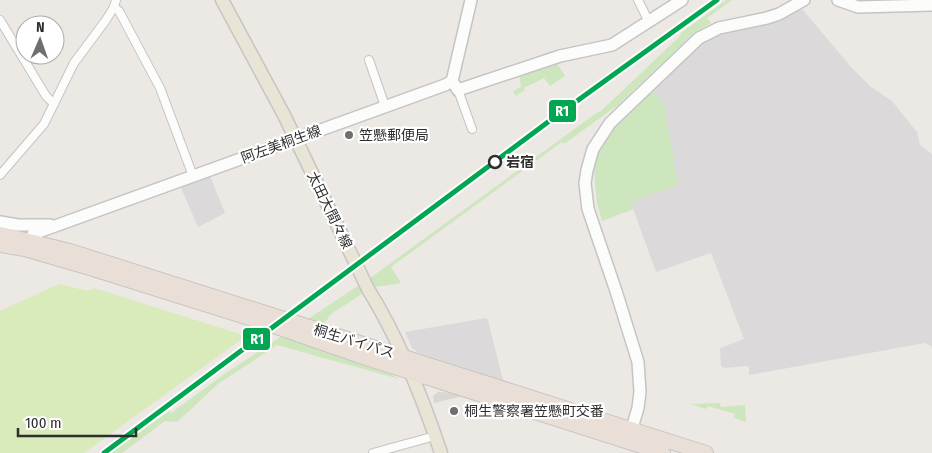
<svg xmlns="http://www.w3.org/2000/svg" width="932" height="453" viewBox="0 0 932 453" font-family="'Fira Sans Condensed','Noto Sans JP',sans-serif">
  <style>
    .industrial { fill: #dcd9db }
    .green { fill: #cee6be }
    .pitch { fill: #d9eabb }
    .plaza { fill: #dad6d2 }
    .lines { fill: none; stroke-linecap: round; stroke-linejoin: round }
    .street-casing { stroke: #c5c4c5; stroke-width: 10 }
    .secondary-casing { stroke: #c5c4c5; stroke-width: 14 }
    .primary-casing { stroke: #c6c5c4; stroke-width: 15 }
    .highway-casing { stroke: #c6c5c4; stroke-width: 16 }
    .street { stroke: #fcfcfb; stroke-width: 8 }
    .secondary { stroke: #fcfcfb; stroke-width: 11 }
    .primary { stroke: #e8e4d6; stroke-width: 12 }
    .highway { stroke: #eadfd6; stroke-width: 14 }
    .rail-1-casing { stroke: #fff; stroke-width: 9 }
    .rail-1 { stroke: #00a651; stroke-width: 5 }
    .poi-dot { fill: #706f6e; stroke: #fff; stroke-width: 2 }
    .stop-dot { fill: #fff; stroke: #2e2e2e; stroke-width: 2.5 }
    .labels { text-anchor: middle; stroke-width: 4.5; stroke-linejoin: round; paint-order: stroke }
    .poi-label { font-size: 14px; fill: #2e2e2e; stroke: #fff; text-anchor: start }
    .street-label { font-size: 14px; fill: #2e2e2e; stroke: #fff }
    .stop-label { font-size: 14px; font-weight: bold; fill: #2e2e2e; stroke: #fff; text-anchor: start }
    .line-badge { stroke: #fff; stroke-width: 2 }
    .badge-label { font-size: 14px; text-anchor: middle; font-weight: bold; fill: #fff }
  </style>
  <rect width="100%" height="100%" fill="#ece8e4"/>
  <g class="industrial">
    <polygon points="799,10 803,10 851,67 870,86 892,101 917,132 920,145 932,154 932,347 925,343 749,375 749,368 747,366 724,368 721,366 720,348 744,339 711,253 656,272 633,209 602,221 597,203 594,169 599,151 610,132 699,44 713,35 784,18"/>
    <polygon points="210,176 225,213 198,227 181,188 182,186"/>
    <polygon points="486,318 488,320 503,380 419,353 412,348 405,332"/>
  </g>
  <g class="green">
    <polygon points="726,0 732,0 707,18 711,23 695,32 618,105 564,144 562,142 391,267 401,283 376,287 374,284 362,290 362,294 331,314 324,324 311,320 287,338 390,373 399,379 277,345 218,384 177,422 165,421 122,453 111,453 169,411 171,413 226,373 373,276 598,112 600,112 679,37 681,33"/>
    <polygon points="556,62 565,76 550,86 544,78 524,88 525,90 516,96 513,91 521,87 519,73"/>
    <path d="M649,92h4l11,11 14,82 -46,17 1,7 -31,12c-18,-70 0,-82 47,-129z"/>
    <polygon points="720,403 721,407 745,405 746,422 734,418 735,414 708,406 706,409 691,404"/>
  </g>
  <polygon class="pitch" points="59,284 87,291 94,288 246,336 84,453 0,453 0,311"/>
  <polygon class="plaza" points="438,392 456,393 462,396 434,403 433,396"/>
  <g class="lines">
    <defs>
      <g id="street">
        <polyline points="638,0 649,22"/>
        <polyline points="114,7 119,11 160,88 193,176"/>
        <polyline points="0,20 46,96 54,104"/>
        <polyline points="369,60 385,106"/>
        <polyline points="458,90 472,129"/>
        <polyline points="0,175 44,124 74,63 106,20 114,7 116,0"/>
        <polyline points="373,453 435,436"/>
      </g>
      <g id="secondary">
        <polyline points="838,0 858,7 932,5"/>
        <polyline points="452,81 458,90 560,56 612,45 682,0"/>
        <polyline points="0,222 18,225 50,225"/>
        <polyline points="33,234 445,85 452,81 453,77 471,0"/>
        <polyline points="629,438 638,408 640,392 638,362 616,291 588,209 585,183 587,170 593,149 610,123 699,38 719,28 767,18 779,14 804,0"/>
      </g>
      <path id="primary" d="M222,0l62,115 84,174c31,50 54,107 73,164"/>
      <g id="highway">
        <polyline points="0,234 70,251 706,453"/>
        <polyline points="0,245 25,249 90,268 265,323 357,355 663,453"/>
      </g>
    </defs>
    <use href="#street" class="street-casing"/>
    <use href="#secondary" class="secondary-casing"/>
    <use href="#primary" class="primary-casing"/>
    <use href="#highway" class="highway-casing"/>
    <use href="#street" class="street"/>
    <use href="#secondary" class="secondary"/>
    <use href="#primary" class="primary"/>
    <use href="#highway" class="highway"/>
    <defs>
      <polyline id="rail-1" points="104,453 552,119 717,0"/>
    </defs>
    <use href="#rail-1" class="rail-1-casing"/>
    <use href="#rail-1" class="rail-1"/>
  </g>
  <g class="poi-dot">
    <circle cx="349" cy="135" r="5"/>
    <circle cx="454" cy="411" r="5"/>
  </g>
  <circle class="stop-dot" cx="495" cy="162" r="6"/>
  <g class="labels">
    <g class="poi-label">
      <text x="359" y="140">笠懸郵便局</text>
      <text x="464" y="416">桐生警察署笠懸町交番</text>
    </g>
    <g class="street-label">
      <text transform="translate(281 144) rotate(-20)" y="5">阿左美桐生線</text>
      <text transform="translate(330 210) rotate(64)" y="5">太田大間々線</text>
      <text transform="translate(354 341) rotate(17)" y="5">桐生バイパス</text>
    </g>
    <g class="stop-label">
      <text x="506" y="167">岩宿</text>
    </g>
  </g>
  <g class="line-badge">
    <rect x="548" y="99" width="29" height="24" rx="5" fill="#00a651"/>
    <rect x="242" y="327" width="29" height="24" rx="5" fill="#00a651"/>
  </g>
  <g class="badge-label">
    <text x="562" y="116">R1</text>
    <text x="257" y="344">R1</text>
  </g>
  <g transform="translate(40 40) rotate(2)"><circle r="24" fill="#ffffff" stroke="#ababab"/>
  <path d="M0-4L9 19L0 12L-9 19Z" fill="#706f6e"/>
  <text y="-8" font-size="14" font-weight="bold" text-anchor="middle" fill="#2e2e2e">N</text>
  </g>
  <path d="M18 428v8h118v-8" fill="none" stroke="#2e2e2e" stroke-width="2.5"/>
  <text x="25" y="428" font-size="15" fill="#2e2e2e" stroke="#ffffff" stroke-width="4" paint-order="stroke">100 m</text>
</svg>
